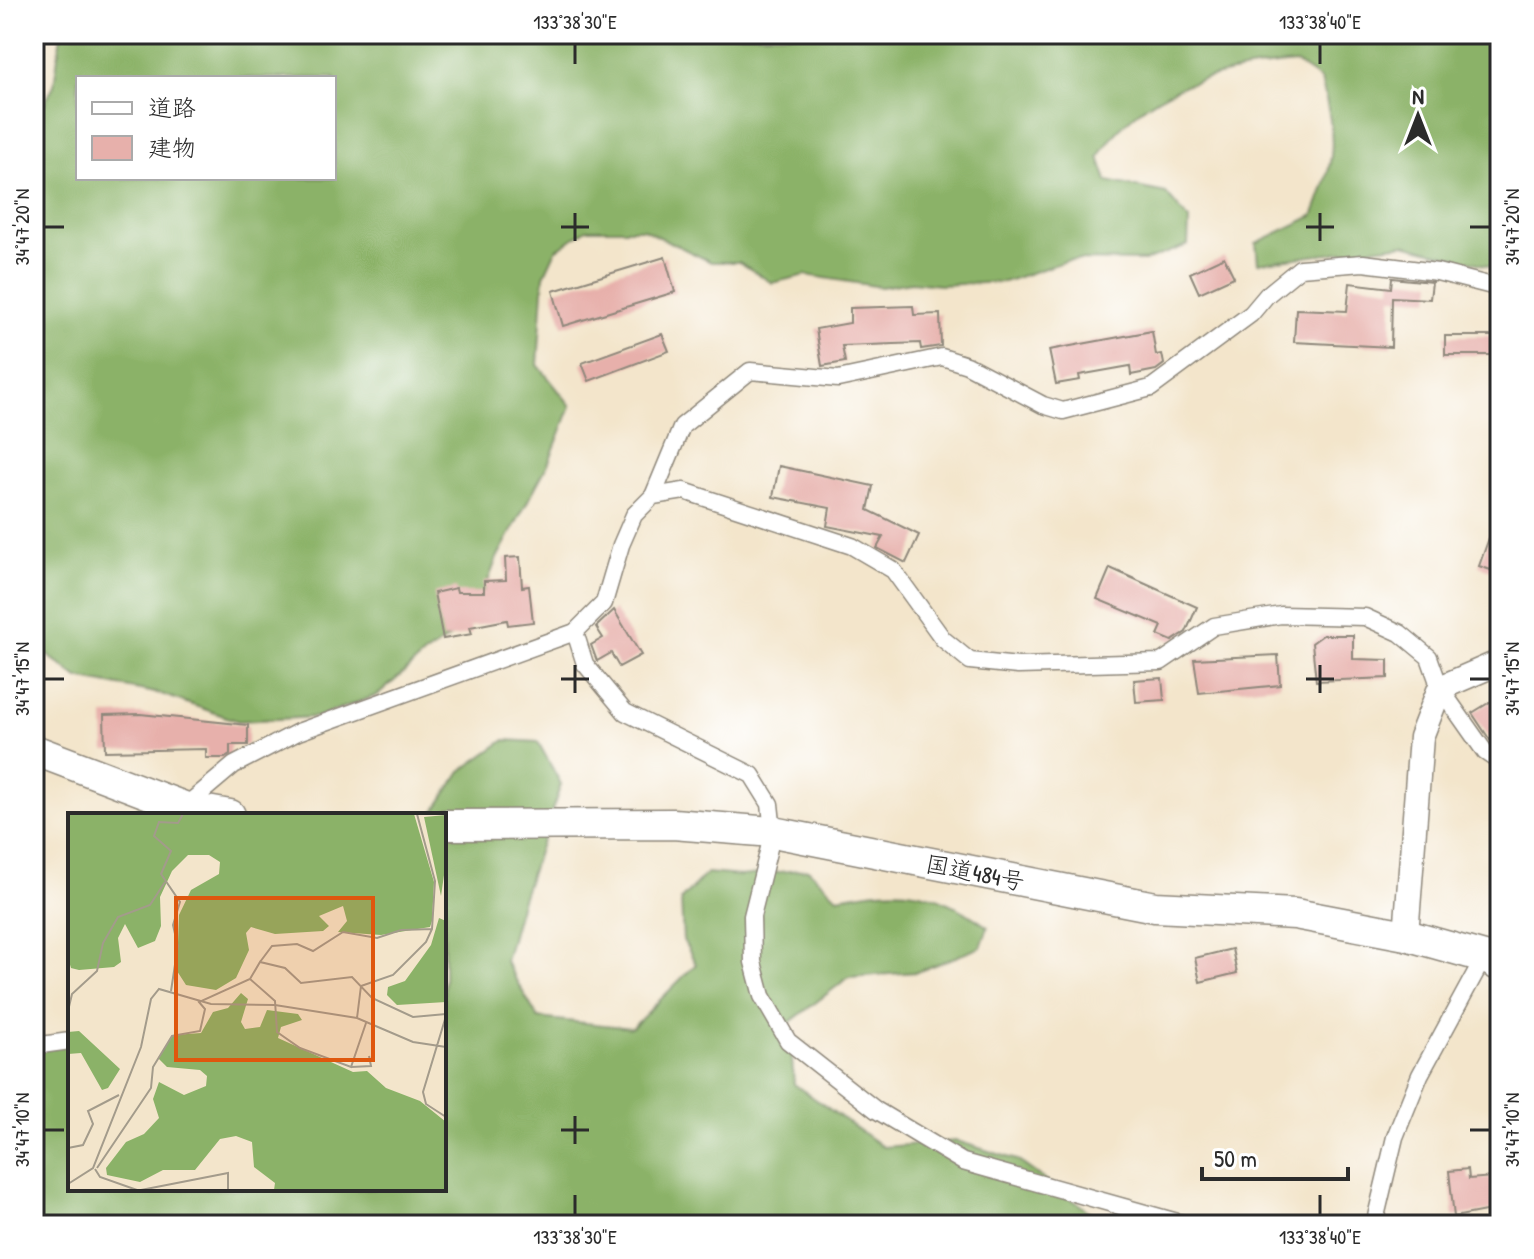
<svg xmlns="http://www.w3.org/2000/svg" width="1534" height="1259" viewBox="0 0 1534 1259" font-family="'Patrick Hand','Klee One',sans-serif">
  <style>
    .forest { fill: #8bb268; stroke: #5b6e4a; stroke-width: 2; fill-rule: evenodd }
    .building { fill: #e7b0ab }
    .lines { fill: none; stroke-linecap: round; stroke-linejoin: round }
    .street-casing { stroke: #8f887b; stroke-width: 19 }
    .secondary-casing { stroke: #8f887b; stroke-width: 27 }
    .highway-casing { stroke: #8f887b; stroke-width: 33 }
    .street { stroke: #fff; stroke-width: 16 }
    .secondary { stroke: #fff; stroke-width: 24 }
    .highway { stroke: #fff; stroke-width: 30 }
    .ticks { fill: none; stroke: #2b2b2b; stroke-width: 3 }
    .labels { text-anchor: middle; stroke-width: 6; stroke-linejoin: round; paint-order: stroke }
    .street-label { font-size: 24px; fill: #2b2b2b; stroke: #fff }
    .inset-road { fill: none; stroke: #a39b8b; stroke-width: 2 }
    .view { fill: #df570e; fill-opacity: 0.15; stroke: #df570e; stroke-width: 4 }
    .inset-edge { fill: none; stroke: #2b2b2b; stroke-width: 4 }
    .neatline { fill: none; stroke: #2b2b2b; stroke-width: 3 }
    .ticks-label { font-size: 20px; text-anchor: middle; fill: #2b2b2b }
  </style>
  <rect width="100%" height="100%" fill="#fff"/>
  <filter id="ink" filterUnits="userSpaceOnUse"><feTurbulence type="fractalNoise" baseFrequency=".0125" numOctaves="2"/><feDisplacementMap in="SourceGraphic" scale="16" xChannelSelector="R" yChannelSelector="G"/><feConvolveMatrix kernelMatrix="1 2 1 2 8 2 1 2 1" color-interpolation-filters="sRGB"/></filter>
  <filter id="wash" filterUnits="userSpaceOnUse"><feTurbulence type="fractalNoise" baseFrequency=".006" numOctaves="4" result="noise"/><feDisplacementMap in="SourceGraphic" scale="32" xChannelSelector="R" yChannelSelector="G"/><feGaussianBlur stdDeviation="1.8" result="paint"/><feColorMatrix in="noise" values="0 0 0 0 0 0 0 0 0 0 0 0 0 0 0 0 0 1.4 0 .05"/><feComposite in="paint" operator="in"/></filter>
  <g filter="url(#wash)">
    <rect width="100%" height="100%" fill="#f3e5cb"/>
    <g class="forest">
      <path d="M61,34h1439v235l-96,-25 -146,19 -2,-20 57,-27c23,-57 24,-77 8,-136l-25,-17c-77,7 -155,22 -197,94l8,24 59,12 23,27 -1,25 -43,16 -76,-1 -65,22 -64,3 -29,-3 -30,5 -75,-12 -34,8 -33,-21h-28l-68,-33h-56l-31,21 -12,26 -6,89 33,41 -23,58 -51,94 -25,64 -48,33 -46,40 -61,22 -79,4 -77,-27 -83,-16 -44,-33v-209l11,-35 5,-82 -7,-53 -9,-23v-120l20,-38zM78,78h256v100h-256z"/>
      <path d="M505,740l33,2 23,42 -40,118 -16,59 33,57 94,10 64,-64 -13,-24 -2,-40 26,-27 34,3 67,-7 29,28c69,-12 92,-11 151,30l-7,20 -64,25 -68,5 -60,46 5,61 89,63 74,-6 60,19 91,65h-1074v-180l36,-2v146h374v-374h-12l29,-44z"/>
    </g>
    <g id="blocks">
      <g class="building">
        <polygon points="665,257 675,292 563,326 553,291"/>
        <polygon points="1224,257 1234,277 1199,293 1190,273"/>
        <polygon points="1392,278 1432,282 1430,299 1392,297 1391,347 1294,342 1296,309 1347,311 1350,283 1391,288"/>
        <polygon points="913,306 914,315 940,314 941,346 921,349 920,343 842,346 845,362 822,366 816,329 850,323 850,308"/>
        <polygon points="1152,331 1156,355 1162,354 1164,364 1156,370 1131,375 1130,366 1079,375 1080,380 1056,384 1049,350"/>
        <polygon points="662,334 669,351 589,381 582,363"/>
        <rect x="1445" y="336" width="55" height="19"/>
        <polygon points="779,466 873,486 868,510 919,535 906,563 877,548 883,537 827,526 830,508 773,497"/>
        <polygon points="1498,513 1500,513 1500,573 1479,566"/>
        <polygon points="520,557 522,587 529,586 533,622 508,625 507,620 470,627 472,634 443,639 434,593 456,588 457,592 484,592 484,581 506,580 505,558"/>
        <polygon points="1110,568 1197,607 1186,632 1172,641 1158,635 1162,626 1097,599"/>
        <polygon points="614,610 641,655 619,667 611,653 597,661 591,645 603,638 596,627"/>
        <polygon points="1323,635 1353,635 1353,659 1388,660 1388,678 1316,681 1312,643"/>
        <polygon points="1278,655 1280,685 1199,693 1194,659"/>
        <polygon points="1162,678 1164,700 1136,702 1134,680"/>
        <polygon points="1500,696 1500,734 1490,740 1472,713"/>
        <polygon points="140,714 248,725 248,745 230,745 230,755 225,758 206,758 206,749 105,751 104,715"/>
        <polygon points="1232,949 1237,973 1200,982 1195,958"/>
        <polygon points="1468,1169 1469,1179 1493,1177 1496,1209 1454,1217 1449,1171"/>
      </g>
    </g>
  </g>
  <g filter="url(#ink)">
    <use href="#blocks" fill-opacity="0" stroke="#8f887b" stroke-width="2"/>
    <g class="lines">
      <defs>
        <g id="street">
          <polyline points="34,38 36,34"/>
          <polyline points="653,496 682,426 750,371 838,379 942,357 967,365 1043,405 1063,411 1151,388 1251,314 1267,295 1300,268 1363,263 1437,272 1500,288"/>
          <polyline points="575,632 585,664 625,712 752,775 770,804 773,832 752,916 753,962 762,996 788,1041 876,1110 963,1162 1188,1225"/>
          <polyline points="183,808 234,765 298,732 575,632 604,603 621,545 634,515 653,496 684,491 852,546 893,570 943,639 970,661 1018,666 1161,662 1214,626 1281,615 1365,617 1400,633 1429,657 1440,688 1485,752 1500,762"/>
          <polyline points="34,1046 70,1041"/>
          <polyline points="1374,1225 1395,1137 1420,1075 1484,957"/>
        </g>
        <polyline id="secondary" points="1406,935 1421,737 1440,688 1500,662"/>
        <g id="highway">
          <polyline points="34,750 184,807 230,815"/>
          <polyline points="444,825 673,824 773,832 1155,907 1295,914 1406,935 1484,957 1500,966"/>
        </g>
      </defs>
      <use href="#street" class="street-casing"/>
      <use href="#secondary" class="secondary-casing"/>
      <use href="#highway" class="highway-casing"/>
      <use href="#street" class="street"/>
      <use href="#secondary" class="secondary"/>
      <use href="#highway" class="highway"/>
    </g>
  </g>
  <path class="ticks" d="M575,44v20M1320,44v20M575,213v28M1320,213v28M44,227h20M561,227h28M1306,227h28M1470,227h20M575,665v28M1320,665v28M44,679h20M561,679h28M1306,679h28M1470,679h20M575,1116v28M44,1130h20M561,1130h28M1470,1130h20M575,1195v20M1320,1195v20"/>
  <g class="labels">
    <g class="street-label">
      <text transform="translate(975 873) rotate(11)" y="8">国道484号</text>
    </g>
  </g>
  <g transform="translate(68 813)">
    <rect width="378" height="378" fill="#f3e5cb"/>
    <path d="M0,1h346l20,68 -2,39 -2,6 -49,8 -43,-3 9,-11 -4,-15 -24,10 10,10 -6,5 -48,3 -24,-7 -5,6 3,17 -13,28 -20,12 -30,-5 -9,-14 2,-56 12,-25 28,-16 1,-12 -11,-7h-21l-16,16 -12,26 1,29 -6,15 -17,7 -13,-24 -7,14 3,24 -7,5 -35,3 -8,-2 -3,-10zM378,2v46l-5,35 -17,-79zM371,105l7,3v81l-49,3 -10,-10 1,-8 17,-6 26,-36zM173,180l7,6 -7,23 4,7 15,-2 7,-17 31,4 4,6 -21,7 -3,11 75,34 14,-1 19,17 34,13 26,21v68h-172l1,-7 -21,-16 -2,-25 -16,-6 -16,3 -25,31h-32l-23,12 -33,-7 -1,-7 20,-26 18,-8 15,-16 -6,-19 6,-17 25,13 22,-9 1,-10 -7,-6 -33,-3 -9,-9 15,-23 28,-2 12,-21 15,-4zM11,218l41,38 -12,19 -6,2 -21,-37 -13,1v-22z" fill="#8bb268"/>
    <path class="inset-road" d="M110,134l-5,-22 7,-23 -19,-28 10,-23 -17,-15 5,-14 19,1 5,-9M192,149l12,-16 25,-2 16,7 30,-19 34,6 24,-8 31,-1M182,166l25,22 2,31 23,16 51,19 15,-44M103,178l7,-46M0,198l4,-17 25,-23 6,-28 15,-26 32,-12 15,-23M378,203l-23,76 3,12 20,13M289,205l4,-32 32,-11 33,-33 6,-13 3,-48 -18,-67M283,254l20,-1 -2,-10M0,335l15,-3 10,-21 -5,-13 31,-16M29,355l54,-80 2,-21 19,-31 28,-5 5,-22 -6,-7 51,-23 10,-17 25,6 16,15 51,-6 20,21 41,19 33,-3M27,356l5,8 37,13M0,371l25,-16 48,-121 10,-48 8,-10 52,15 64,1 82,13 56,24 33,5M73,377l87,-17v17"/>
    <path class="view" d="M108,85h197v162h-197z"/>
    <rect width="378" height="378" class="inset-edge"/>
  </g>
  <rect width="1534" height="1259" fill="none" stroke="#fff" stroke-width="88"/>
  <rect x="76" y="76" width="260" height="104" fill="#ffffff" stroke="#aaaaaa" stroke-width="2"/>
  <rect x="92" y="102" width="40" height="12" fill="#ffffff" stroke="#aaaaaa" stroke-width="2"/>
  <text x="148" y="116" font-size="24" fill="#2b2b2b">道路</text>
  <rect x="92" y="136" width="40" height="24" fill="#e7b0ab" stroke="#aaaaaa" stroke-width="2"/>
  <text x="148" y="156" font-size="24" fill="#2b2b2b">建物</text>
  <g transform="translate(1418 116)" stroke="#ffffff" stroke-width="6" paint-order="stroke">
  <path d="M0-6L14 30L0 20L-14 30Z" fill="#2b2b2b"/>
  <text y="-12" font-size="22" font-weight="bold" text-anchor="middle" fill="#2b2b2b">N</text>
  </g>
  <path d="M1202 1167v12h146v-12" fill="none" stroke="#2b2b2b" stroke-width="4"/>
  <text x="1214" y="1167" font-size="24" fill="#2b2b2b" stroke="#ffffff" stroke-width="6" paint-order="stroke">50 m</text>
  <rect x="44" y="44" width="1446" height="1171" class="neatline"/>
  <g class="ticks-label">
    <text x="575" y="29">133°38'30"E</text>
    <text x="1320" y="29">133°38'40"E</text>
    <text transform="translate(22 227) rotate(-90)" y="7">34°47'20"N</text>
    <text transform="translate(1512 227) rotate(-90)" y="7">34°47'20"N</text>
    <text transform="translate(22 679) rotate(-90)" y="7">34°47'15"N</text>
    <text transform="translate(1512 679) rotate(-90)" y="7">34°47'15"N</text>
    <text transform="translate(22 1130) rotate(-90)" y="7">34°47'10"N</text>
    <text transform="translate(1512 1130) rotate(-90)" y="7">34°47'10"N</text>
    <text x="575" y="1244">133°38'30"E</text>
    <text x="1320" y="1244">133°38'40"E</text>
  </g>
</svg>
